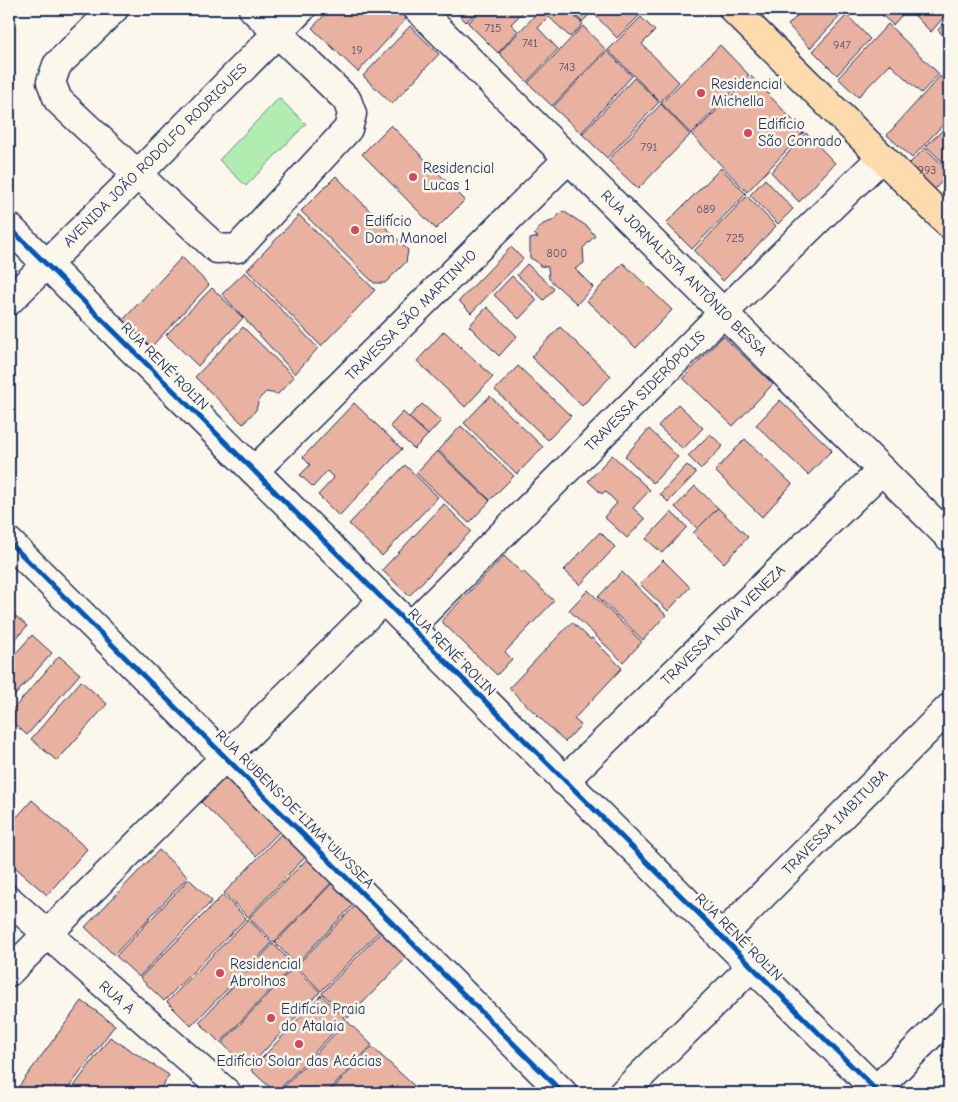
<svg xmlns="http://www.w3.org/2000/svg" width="958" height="1102" viewBox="0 0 958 1102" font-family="'Comic Neue',sans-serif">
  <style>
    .green { fill: #b1ecb1; stroke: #668e88 }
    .building { fill: #e9b1a0; stroke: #1b2f5e }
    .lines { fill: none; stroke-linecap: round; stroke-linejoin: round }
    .minor-casing { stroke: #1b2f5e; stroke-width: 31 }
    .major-casing { stroke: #1b2f5e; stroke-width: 31 }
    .minor { stroke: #fbf7ec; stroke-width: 28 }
    .major { stroke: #fedbac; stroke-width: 28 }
    .cycleway-casing { stroke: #fbf7ec; stroke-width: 8 }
    .cycleway { stroke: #0057b8; stroke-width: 5 }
    .poi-dot { fill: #d1495b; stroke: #fbf7ec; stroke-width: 2 }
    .labels { text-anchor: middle; stroke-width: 5; stroke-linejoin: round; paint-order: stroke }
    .number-label { font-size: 12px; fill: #4e506e }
    .poi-label { font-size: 15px; fill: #1b2f5e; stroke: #fbf7ec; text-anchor: start }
    .street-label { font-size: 15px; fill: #1b2f5e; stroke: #fbf7ec }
  </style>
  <rect width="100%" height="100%" fill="#fbf7ec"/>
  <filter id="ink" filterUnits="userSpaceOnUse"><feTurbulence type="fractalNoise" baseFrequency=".02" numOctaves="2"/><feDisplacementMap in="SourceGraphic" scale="10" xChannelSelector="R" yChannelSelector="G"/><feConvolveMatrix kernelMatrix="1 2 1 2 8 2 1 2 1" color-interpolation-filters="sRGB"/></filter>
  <g filter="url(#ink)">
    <polygon class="green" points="279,98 306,124 246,186 219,160"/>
    <g class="building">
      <polygon points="330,9 396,9 406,19 358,72 312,28"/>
      <polygon points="453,9 480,9 466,22"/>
      <polygon points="482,9 526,9 511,24 518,31 498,53 468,23"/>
      <polygon points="541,9 566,9 583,24 570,37 549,17 538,28 558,49 527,82 499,53"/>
      <polygon points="569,9 595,9 582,22"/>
      <polygon points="598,9 646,9 617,38 593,13"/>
      <polygon points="804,9 847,9 810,48 788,25"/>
      <polygon points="875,9 907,9 893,25"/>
      <polygon points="910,9 949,9 949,11 931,32 909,10"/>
      <polygon points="847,15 870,39 837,75 813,51"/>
      <polygon points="641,17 655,31 642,44 679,82 660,102 608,50"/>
      <polygon points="949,17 949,42 938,30"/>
      <polygon points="888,24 939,74 921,93 890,64 858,97 838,78"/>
      <polygon points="410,26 439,54 392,104 363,76"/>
      <polygon points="583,26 606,50 552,106 528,83"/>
      <polygon points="720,45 749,75 691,134 661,103"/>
      <polygon points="607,51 632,76 581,133 553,107"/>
      <polygon points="751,76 804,132 747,192 692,135"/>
      <polygon points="940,76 949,86 949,118 912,158 887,135"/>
      <polygon points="634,78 659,102 607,158 582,134"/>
      <polygon points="661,104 690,135 638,189 608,160"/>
      <polygon points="391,125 465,200 436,229 362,154"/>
      <polygon points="947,126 949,128 949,168 926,146"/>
      <polygon points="806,133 835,163 799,202 771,172"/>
      <polygon points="925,148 949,171 949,174 930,194 904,169"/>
      <polygon points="721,168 746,194 692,249 666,223"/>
      <polygon points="336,176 408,250 406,262 385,283 374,283 301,211"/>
      <polygon points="765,179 793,209 778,224 750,195"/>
      <polygon points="747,196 776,226 723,281 694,251"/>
      <polygon points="563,211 588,227 595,236 583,248 584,263 575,269 593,287 577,304 549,279 548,267 540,266 536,261 530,258 530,239 538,237 534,234 543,224 552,221"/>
      <polygon points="299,215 375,290 321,346 247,270"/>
      <polygon points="511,247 523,259 471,313 459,301"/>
      <polygon points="182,257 209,285 151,347 123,320"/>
      <polygon points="623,263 672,310 636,348 587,301"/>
      <polygon points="527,264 554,289 544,300 517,275"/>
      <polygon points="245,272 318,348 295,374 222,294"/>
      <polygon points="512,276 537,300 519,319 494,295"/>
      <polygon points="212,288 243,318 198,366 166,335"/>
      <polygon points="487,307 517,336 499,356 469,326"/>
      <polygon points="243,327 294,377 278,394 266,392 259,399 256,410 243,424 195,377"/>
      <polygon points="560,327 611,376 582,406 531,357"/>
      <polygon points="444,331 493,377 465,407 417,361"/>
      <polygon points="723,336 773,384 733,426 683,378"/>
      <polygon points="518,366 571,416 548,440 495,390"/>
      <polygon points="490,396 543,447 517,474 464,423"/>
      <polygon points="780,400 832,450 808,475 756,425"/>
      <polygon points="354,403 402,449 339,516 318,495 334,478 327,471 313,487 300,475 310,465 303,457"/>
      <polygon points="422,404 441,421 428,435 409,417"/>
      <polygon points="678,404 703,428 683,449 658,426"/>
      <polygon points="403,412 428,435 414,449 390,426"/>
      <polygon points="461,426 514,476 490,500 438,450"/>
      <polygon points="649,429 678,457 653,483 625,456"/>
      <polygon points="710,434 723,446 701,469 688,456"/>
      <polygon points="745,439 792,484 762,517 715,471"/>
      <polygon points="437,451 490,501 469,523 416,473"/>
      <polygon points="612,455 650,490 633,508 645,519 627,538 604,517 617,503 605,491 602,494 588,481"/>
      <polygon points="405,465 438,497 382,556 349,524"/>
      <polygon points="687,465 696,473 668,502 660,494"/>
      <polygon points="695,486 718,508 698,529 675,507"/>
      <polygon points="444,504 471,531 409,596 382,570"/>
      <polygon points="718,508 748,537 724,563 693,533"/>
      <polygon points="671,512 687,527 662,553 646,539"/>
      <polygon points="600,532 615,547 580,585 564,570"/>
      <polygon points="504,556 522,573 523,571 554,601 505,652 512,659 497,675 441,621"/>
      <polygon points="663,560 690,587 668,611 640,584"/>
      <polygon points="622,572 666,615 643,640 598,597"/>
      <polygon points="588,590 642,642 623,662 569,610"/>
      <polygon points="9,610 27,626 9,647"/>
      <polygon points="572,622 590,639 592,638 622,668 574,719 581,725 565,742 509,688"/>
      <polygon points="32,635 52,653 9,702 9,661"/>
      <polygon points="59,656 80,674 27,735 9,719 9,714"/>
      <polygon points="81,681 107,704 57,761 31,739"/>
      <polygon points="229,773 284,827 256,856 201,802"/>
      <polygon points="32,800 87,849 47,895 9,862 9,826"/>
      <polygon points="285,830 309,853 248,917 224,893"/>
      <polygon points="159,850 188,877 114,955 85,927"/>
      <polygon points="311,855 335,879 274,942 249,918"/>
      <polygon points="189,879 212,901 139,977 116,956"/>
      <polygon points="335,880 357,901 296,964 275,943"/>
      <polygon points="223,895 246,918 164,1001 140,978"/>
      <polygon points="358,903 383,927 321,991 296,966"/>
      <polygon points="248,919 272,943 191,1026 167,1002"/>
      <polygon points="384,929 410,954 348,1018 322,993"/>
      <polygon points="273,944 294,965 220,1043 199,1022"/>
      <polygon points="294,967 320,992 248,1068 222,1043"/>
      <polygon points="321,995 346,1019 276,1093 251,1070"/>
      <polygon points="82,1001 115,1025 65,1093 14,1093"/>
      <polygon points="347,1021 372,1045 327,1093 281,1093 279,1092"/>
      <polygon points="110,1037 169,1075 158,1093 69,1093"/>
      <polygon points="372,1047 422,1093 329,1093"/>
    </g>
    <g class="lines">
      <defs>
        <g id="minor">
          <polyline points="114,9 57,65 51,82 58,100 217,249 238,248 348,129 352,114 347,100 253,9"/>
          <polyline points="418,9 949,537"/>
          <polyline points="9,227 879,1093"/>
          <polyline points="9,301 138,174 301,9"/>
          <polyline points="254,471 568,159"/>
          <polyline points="9,542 563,1093"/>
          <polyline points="410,627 723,313 882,157"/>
          <polyline points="564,781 882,470"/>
          <polyline points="9,900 227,1093"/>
          <polyline points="721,937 949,708"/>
          <polyline points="9,972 383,600"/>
          <polyline points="876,1090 949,1016"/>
          <polyline points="623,1093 751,967"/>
        </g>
        <polyline id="major" points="733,9 949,224"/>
      </defs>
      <use href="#minor" class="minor-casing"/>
      <use href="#major" class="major-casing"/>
      <use href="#minor" class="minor"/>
      <use href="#major" class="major"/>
      <defs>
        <g id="cycleway">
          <polyline points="9,227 879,1093"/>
          <polyline points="9,542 563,1093"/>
        </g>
      </defs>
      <use href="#cycleway" class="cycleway-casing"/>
      <use href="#cycleway" class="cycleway"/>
    </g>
  </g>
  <g class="poi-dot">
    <circle cx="701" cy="93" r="5"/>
    <circle cx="748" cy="133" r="5"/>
    <circle cx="413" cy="177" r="5"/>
    <circle cx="355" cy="230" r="5"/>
    <circle cx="220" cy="973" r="5"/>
    <circle cx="271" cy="1018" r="5"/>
    <circle cx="299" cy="1044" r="5"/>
  </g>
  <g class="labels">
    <g class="number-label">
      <text x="493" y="32">715</text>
      <text x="530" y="47">741</text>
      <text x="842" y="49">947</text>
      <text x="357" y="54">19</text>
      <text x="567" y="71">743</text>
      <text x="649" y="151">791</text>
      <text x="927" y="174">993</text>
      <text x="706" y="213">689</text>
      <text x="735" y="242">725</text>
      <text x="557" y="257">800</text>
    </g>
    <g class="poi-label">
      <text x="711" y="89">Residencial<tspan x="711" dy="17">Michella</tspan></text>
      <text x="758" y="129">Edifício<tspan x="758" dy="17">São Conrado</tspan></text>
      <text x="423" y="173">Residencial<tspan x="423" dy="17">Lucas 1</tspan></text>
      <text x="365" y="226">Edifício<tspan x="365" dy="17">Dom Manoel</tspan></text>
      <text x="230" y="969">Residencial<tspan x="230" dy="17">Abrolhos</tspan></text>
      <text x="281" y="1014">Edifício Praia<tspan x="281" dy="17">do Atalaia</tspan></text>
      <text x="299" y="1066" text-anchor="middle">Edifício Solar das Acácias</text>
    </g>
    <g class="street-label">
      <text transform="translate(155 155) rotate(-45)" y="5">AVENIDA JOÃO RODOLFO RODRIGUES</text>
      <text transform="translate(684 273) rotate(45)" y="5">RUA JORNALISTA ANTÔNIO BESSA</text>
      <text transform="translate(411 315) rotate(-45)" y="5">TRAVESSA SÃO MARTINHO</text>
      <text transform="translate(165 366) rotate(45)" y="5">RUA RENÉ ROLIN</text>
      <text transform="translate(645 391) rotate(-45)" y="5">TRAVESSA SIDERÓPOLIS</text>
      <text transform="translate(723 625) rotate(-44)" y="5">TRAVESSA NOVA VENEZA</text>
      <text transform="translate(452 652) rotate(45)" y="5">RUA RENÉ ROLIN</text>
      <text transform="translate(295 809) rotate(45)" y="5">RUA RUBENS DE LIMA ULYSSEA</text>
      <text transform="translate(835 822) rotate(-45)" y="5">TRAVESSA IMBITUBA</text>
      <text transform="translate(739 937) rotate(45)" y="5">RUA RENÉ ROLIN</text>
      <text transform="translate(117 997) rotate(41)" y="5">RUA A</text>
    </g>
  </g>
  <rect width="958" height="1102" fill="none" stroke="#fbf7ec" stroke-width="30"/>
  <rect x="15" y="15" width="928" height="1072" fill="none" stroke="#1b2f5e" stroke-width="2" filter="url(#ink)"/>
</svg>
